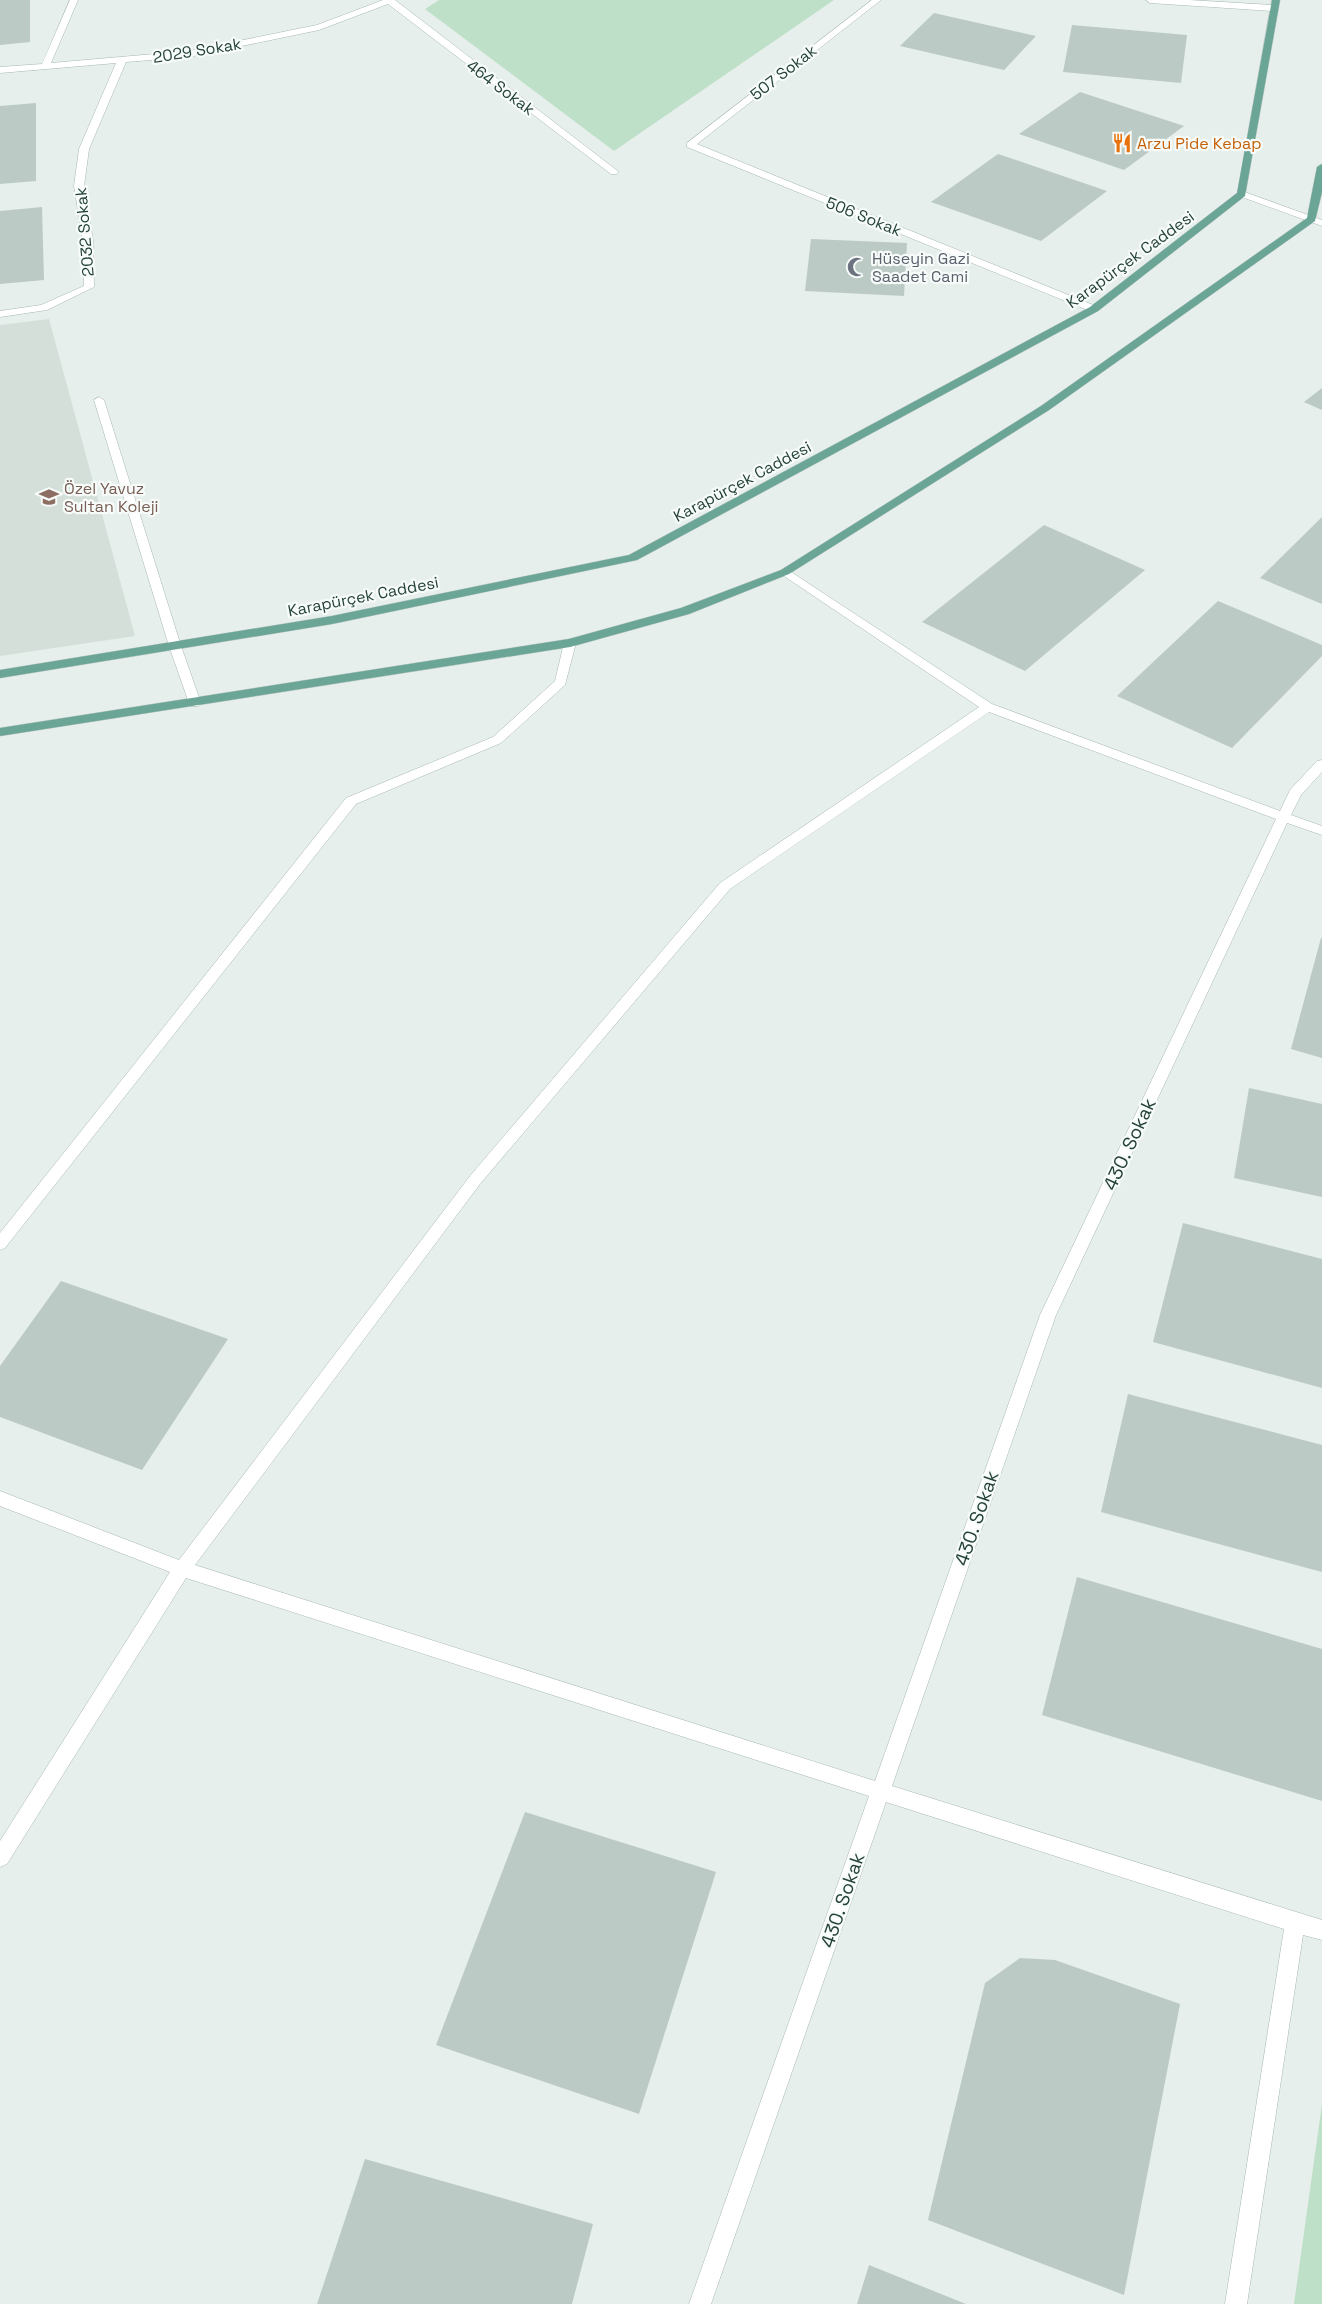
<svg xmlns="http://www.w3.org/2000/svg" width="1322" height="2304" viewBox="0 0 1322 2304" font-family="'Space Grotesk',sans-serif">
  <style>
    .built { fill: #d4dfda }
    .green { fill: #bfe0c8 }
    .building { fill: #bbcac4 }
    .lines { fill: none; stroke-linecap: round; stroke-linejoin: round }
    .minor-casing { stroke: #a8b8b2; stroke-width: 1 }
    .major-casing { stroke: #c2cac8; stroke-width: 1 }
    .minor { fill: #fff; fill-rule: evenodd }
    .major { fill: #6aa596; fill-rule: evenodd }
    .labels { text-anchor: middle; stroke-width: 4.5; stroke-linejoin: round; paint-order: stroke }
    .far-street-label { font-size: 16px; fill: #24423a; stroke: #f7fbf9 }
    .far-food-label { font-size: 16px; fill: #c56008; stroke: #f7fbf9; text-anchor: start }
    .far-worship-label { font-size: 16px; fill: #5b616d; stroke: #f7fbf9; text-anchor: start }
    .far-education-label { font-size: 16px; fill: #785e54; stroke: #f7fbf9; text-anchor: start }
    .street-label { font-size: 19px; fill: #24423a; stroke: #f7fbf9 }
  </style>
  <rect width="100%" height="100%" fill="#e6efeb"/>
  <polygon class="built" points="49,319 135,636 0,656 0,325"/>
  <g class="green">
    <polygon points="439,0 834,0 614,151 425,9"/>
    <polygon points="1322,2104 1322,2304 1294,2304"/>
  </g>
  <g class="building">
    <polygon points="0,0 30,0 30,42 0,45"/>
    <polygon points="934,13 1036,36 1004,70 900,46"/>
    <polygon points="1072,25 1187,35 1181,83 1063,72"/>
    <polygon points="1080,92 1184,126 1124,170 1019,134"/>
    <polygon points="36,103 36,181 0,184 0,106"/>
    <polygon points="998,154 1107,191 1041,241 931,202"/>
    <polygon points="42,207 44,280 0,284 0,211"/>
    <polygon points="811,239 907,243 904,296 805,291"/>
    <polygon points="1322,388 1322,410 1304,402"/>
    <polygon points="1322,517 1322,604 1260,578"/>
    <polygon points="1044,525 1145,570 1025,671 922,622"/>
    <polygon points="1218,601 1322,645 1322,656 1232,748 1117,696"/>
    <polygon points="1321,938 1322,938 1322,1058 1291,1049"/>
    <polygon points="1249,1088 1322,1104 1322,1197 1234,1178"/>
    <polygon points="1183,1223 1322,1259 1322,1388 1153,1342"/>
    <polygon points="61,1281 228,1339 142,1470 0,1417 0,1366"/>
    <polygon points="1128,1394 1322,1445 1322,1572 1101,1512"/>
    <polygon points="1077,1577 1322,1649 1322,1801 1042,1715"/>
    <polygon points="525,1812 716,1872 639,2114 436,2045"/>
    <polygon points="1020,1958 1055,1960 1180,2004 1124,2295 928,2220 985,1983"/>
    <polygon points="365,2159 593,2224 572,2304 317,2304"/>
    <polygon points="869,2265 966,2304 857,2304"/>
  </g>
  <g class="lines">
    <defs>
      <g id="minor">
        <polygon points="70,0 78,0 51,63 189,51 317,25 383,0 395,0 619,172 617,174 611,174 388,4 319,30 189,57 126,62 89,149 84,186 93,241 94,287 47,310 0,317 0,311 41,305 84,286 83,241 74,186 79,149 116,63 0,73 0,67 42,64"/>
        <polygon points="872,0 881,0 697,144 1098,307 1098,311 1090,311 687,147 687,143"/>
        <polygon points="1146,0 1189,0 1273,5 1277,8 1273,11 1150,3"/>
        <polygon points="1242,191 1322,220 1322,226 1239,196 1237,194"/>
        <polygon points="99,397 104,400 181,646 201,703 199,706 191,706 189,703 169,646 94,400"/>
        <path d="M785,568l207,136 288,107 10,-21 27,-29 5,-1v12l-21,23 -10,20 31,11v9l-35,-12 -231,492 -164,471 430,134v20l-19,-5 -56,369h-22l59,-375 -398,-127 -175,502h-22l180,-508 -683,-218 -179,286 -7,3v-26l170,-269 -170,-66v-15l179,69 291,-384 250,-293 259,-176 -198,-133 -2,-2 2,-2zM989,712l287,107 -236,496 -165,466 -680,-216 285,-381 250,-295z"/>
        <polygon points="570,639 576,643 565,685 501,743 356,804 5,1248 0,1250 0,1233 346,798 493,737 555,681 564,643"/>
      </g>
      <g id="major">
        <polygon points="1272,0 1280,0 1245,196 1098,311 637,560 332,624 0,678 0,670 332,616 629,555 1090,307 1237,193"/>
        <polygon points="1322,164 1322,192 1315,221 1049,410 789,574 689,614 570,647 0,736 0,728 569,639 681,608 781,570 1041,406 1307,218 1317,167"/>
      </g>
    </defs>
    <use href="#minor" class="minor-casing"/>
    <use href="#major" class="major-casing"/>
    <use href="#minor" class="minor"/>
    <use href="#major" class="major"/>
  </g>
  <defs>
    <symbol id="restaurant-bare" viewBox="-9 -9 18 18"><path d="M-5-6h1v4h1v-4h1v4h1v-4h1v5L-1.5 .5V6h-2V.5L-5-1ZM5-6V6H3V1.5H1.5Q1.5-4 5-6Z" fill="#e8710a" stroke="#f7fbf9" stroke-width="2.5" paint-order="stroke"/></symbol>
    <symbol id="mosque-bare" viewBox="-9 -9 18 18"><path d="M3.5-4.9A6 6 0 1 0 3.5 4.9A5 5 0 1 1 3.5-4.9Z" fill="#6b7280" stroke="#f7fbf9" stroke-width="2.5" paint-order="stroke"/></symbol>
    <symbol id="university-bare" viewBox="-9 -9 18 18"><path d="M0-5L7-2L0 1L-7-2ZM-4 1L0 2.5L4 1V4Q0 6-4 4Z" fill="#8d6e63" stroke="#f7fbf9" stroke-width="2.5" paint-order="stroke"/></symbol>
  </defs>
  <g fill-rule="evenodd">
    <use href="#restaurant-bare" x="1108" y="129" width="28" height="28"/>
    <use href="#mosque-bare" x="843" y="253" width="28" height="28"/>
    <use href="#university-bare" x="35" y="483" width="28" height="28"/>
  </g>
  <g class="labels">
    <g class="far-street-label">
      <text transform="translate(197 50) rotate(-9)" y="6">2029 Sokak</text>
      <text transform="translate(783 72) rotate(-38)" y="6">507 Sokak</text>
      <text transform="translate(501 87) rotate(37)" y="6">464 Sokak</text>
      <text transform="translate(864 216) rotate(22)" y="6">506 Sokak</text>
      <text transform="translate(84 232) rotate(-95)" y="6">2032 Sokak</text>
      <text transform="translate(1130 259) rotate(-36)" y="6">Karapürçek Caddesi</text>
      <text transform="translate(742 481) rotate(-28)" y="6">Karapürçek Caddesi</text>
      <text transform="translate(363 596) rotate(-11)" y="6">Karapürçek Caddesi</text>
    </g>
    <g class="far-food-label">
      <text x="1137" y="149">Arzu Pide Kebap</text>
    </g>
    <g class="far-worship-label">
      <text x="872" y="264">Hüseyin Gazi<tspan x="872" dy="18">Saadet Cami</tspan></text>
    </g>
    <g class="far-education-label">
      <text x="64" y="494">Özel Yavuz<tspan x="64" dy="18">Sultan Koleji</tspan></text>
    </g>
    <g class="street-label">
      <text transform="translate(1129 1144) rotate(-65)" y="7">430. Sokak</text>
      <text transform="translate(976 1518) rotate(-71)" y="7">430. Sokak</text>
      <text transform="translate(842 1900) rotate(-71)" y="7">430. Sokak</text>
    </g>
  </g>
</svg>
